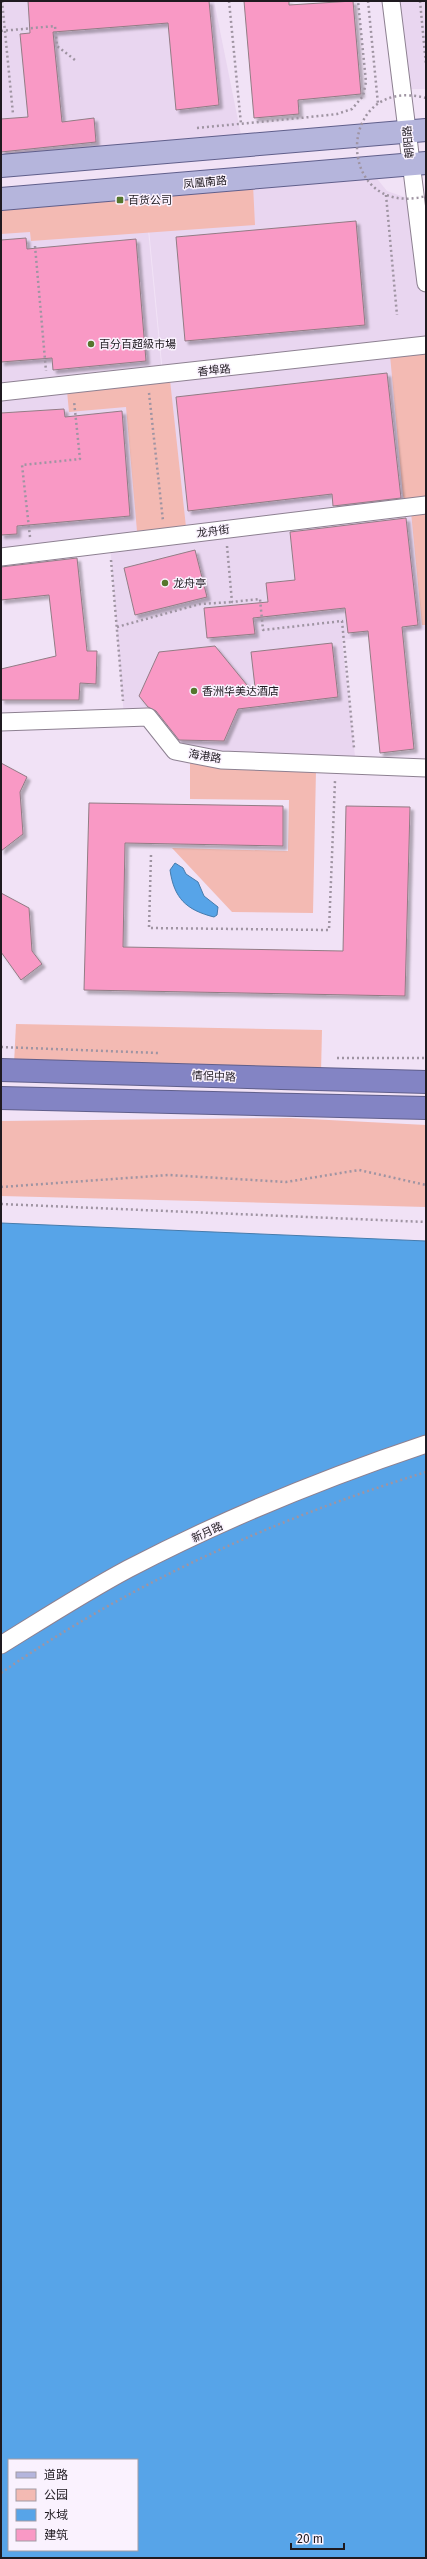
<svg xmlns="http://www.w3.org/2000/svg" width="427" height="2559" viewBox="0 0 427 2559" font-family="'Fira Sans','Noto Sans SC',sans-serif">
  <style>
    .built { fill: #e9d6f0 }
    .green { fill: #f3bab3 }
    .water { fill: #57a4e8; stroke: #467bac; fill-rule: evenodd }
    .building { fill: #f999c5; stroke: #927c85; filter: url(#shadow) }
    .lines { fill: none; stroke-linecap: round; stroke-linejoin: round }
    .minor-casing { stroke: #8d8091; stroke-width: 19 }
    .major-casing { stroke: #605f8b; stroke-width: 24 }
    .highway-casing { stroke: #605f8b; stroke-width: 24 }
    .path { stroke: #9f94a2; stroke-width: 2.5; stroke-dasharray: 2 3; stroke-linecap: butt }
    .minor { stroke: #fff; stroke-width: 17 }
    .major { stroke: #b5b5dc; stroke-width: 22 }
    .highway { stroke: #8384c4; stroke-width: 22 }
    .path-bridge { stroke: #9f94a2; stroke-width: 2.5; stroke-dasharray: 2 3; stroke-linecap: butt }
    .poi-dot { fill: #55762d; stroke: #faf2fe; stroke-width: 1.5 }
    .labels { text-anchor: middle; stroke-width: 3; stroke-linejoin: round; paint-order: stroke }
    .street-label { font-size: 11px; fill: #1f1a20; stroke: #faf2fe }
    .poi-label { font-size: 11px; fill: #1f1a20; stroke: #faf2fe; text-anchor: start }
  </style>
  <defs>
    <filter id="shadow"><feDropShadow dx="3.5" dy="3.5" stdDeviation="1" flood-color="#0004"/></filter>
  </defs>
  <rect width="100%" height="100%" fill="#f1e2f6"/>
  <g class="built">
    <polygon points="1,1 214,1 243,145 1,166"/>
    <polygon points="392,1 426,1 426,89 403,89"/>
    <polygon points="370,170 387,191 410,199 426,290 426,344 163,374 145,188"/>
    <polygon points="144,188 162,374 1,391 1,200"/>
    <polygon points="426,346 426,504 1,556 1,393"/>
    <polygon points="426,505 426,630 342,640 356,765 175,751 148,717 124,717 110,544"/>
  </g>
  <g class="green">
    <polygon points="253,185 255,225 31,241 30,232 1,234 1,206"/>
    <polygon points="426,349 426,625 422,625 411,512 403,496 390,355"/>
    <polygon points="170,380 186,527 137,531 126,407 69,412 67,391"/>
    <polygon points="190,763 316,770 313,913 232,912 172,848 288,851 289,800 190,799"/>
    <polygon points="16,1024 322,1030 321,1073 14,1064"/>
    <polygon points="290,1118 426,1125 426,1207 1,1196 1,1121"/>
  </g>
  <g class="water">
    <path d="M175,863l8,5 3,6 12,8 6,14 14,11 -1,8 -3,2c-28,-7 -40,-19 -44,-47z"/>
    <path d="M1,1223l425,18v1317h-425zM9,2460h128v90h-128z"/>
  </g>
  <g class="building">
    <polygon points="28,1 209,1 219,105 176,110 168,23 53,32 62,122 94,118 96,142 1,152 1,119 28,117 20,34 30,33"/>
    <polygon points="244,1 289,1 289,5 353,1 361,94 298,100 299,114 254,118"/>
    <polygon points="356,221 365,325 185,341 176,237"/>
    <polygon points="26,238 27,249 136,239 146,361 53,370 52,358 1,362 1,240"/>
    <polygon points="387,373 401,498 333,506 332,494 188,511 176,397"/>
    <polygon points="64,409 65,417 122,411 130,516 17,526 17,534 1,535 1,413"/>
    <polygon points="406,518 418,625 402,627 414,749 380,753 368,631 348,633 345,608 253,618 255,634 207,638 204,608 268,602 266,583 295,580 290,532"/>
    <polygon points="195,550 207,597 135,615 124,568"/>
    <polygon points="77,558 87,651 97,651 96,684 80,683 79,700 1,700 1,669 56,656 49,595 1,600 1,567"/>
    <polygon points="332,643 338,697 238,709 224,741 179,740 156,711 148,707 139,696 159,652 215,646 256,696 251,652"/>
    <polygon points="1,763 27,777 20,792 23,834 1,851"/>
    <polygon points="89,803 283,806 283,846 125,843 123,947 343,951 346,806 410,807 405,996 84,990"/>
    <polygon points="1,893 29,908 32,951 42,964 21,980 1,952"/>
  </g>
  <g class="lines">
    <defs>
      <g id="minor">
        <polyline points="391,1 426,283"/>
        <polyline points="1,392 426,345"/>
        <polyline points="1,557 426,505"/>
        <polyline points="1,722 148,717 175,751 221,760 426,768"/>
        <path d="M1,1645c42,-26 84,-53 127,-76 96,-50 196,-91 298,-125"/>
      </g>
      <g id="major">
        <polyline points="1,166 426,130"/>
        <polyline points="1,199 426,163"/>
      </g>
      <g id="highway">
        <polyline points="1,1070 426,1082"/>
        <polyline points="1,1098 426,1108"/>
      </g>
    </defs>
    <use href="#minor" class="minor-casing"/>
    <use href="#major" class="major-casing"/>
    <use href="#highway" class="highway-casing"/>
    <g class="path">
      <polyline points="2,1 13,114"/>
      <polyline points="229,1 241,124"/>
      <polyline points="368,1 378,104"/>
      <polyline points="420,1 426,65"/>
      <polyline points="1,31 55,26 57,46 75,60"/>
      <polyline points="197,128 310,117 337,114 352,109 363,96 366,82 358,1"/>
      <polyline points="386,195 397,315"/>
      <polyline points="35,246 46,371"/>
      <polyline points="149,393 163,521"/>
      <polyline points="30,537 22,465 80,459 74,401"/>
      <polyline points="227,546 232,602 260,599 263,630 342,621 354,748"/>
      <polyline points="111,560 123,701"/>
      <polyline points="117,627 200,604 232,602"/>
      <polyline points="151,855 149,928 329,930 335,781"/>
      <polyline points="1,1047 158,1053"/>
      <polyline points="337,1058 426,1058"/>
      <polyline points="1,1187 169,1175 286,1182 359,1170 426,1185"/>
      <polyline points="1,1204 426,1222"/>
      <path d="M1,1673c129,-90 274,-154 425,-201"/>
    </g>
    <use href="#minor" class="minor"/>
    <use href="#major" class="major"/>
    <use href="#highway" class="highway"/>
    <path class="path-bridge" d="M426,98c-92,-24 -92,122 0,98"/>
  </g>
  <g class="poi-dot">
    <rect x="116" y="196" width="8" height="8" rx="2"/>
    <circle cx="91" cy="344" r="4"/>
    <circle cx="165" cy="583" r="4"/>
    <circle cx="194" cy="691" r="4"/>
  </g>
  <g class="labels">
    <g class="street-label">
      <text transform="translate(408 142) rotate(-95)" y="4">朝阳路</text>
      <text transform="translate(205 182) rotate(-5)" y="4">凤凰南路</text>
      <text transform="translate(214 370) rotate(-6)" y="4">香埠路</text>
      <text transform="translate(213 531) rotate(-7)" y="4">龙舟街</text>
      <text transform="translate(205 756) rotate(9)" y="4">海港路</text>
      <text transform="translate(214 1076) rotate(2)" y="4">情侶中路</text>
      <text transform="translate(207 1532) rotate(-25)" y="4">新月路</text>
    </g>
    <g class="poi-label">
      <text x="128" y="204">百货公司</text>
      <text x="99" y="348">百分百超級市場</text>
      <text x="173" y="587">龙舟亭</text>
      <text x="202" y="695">香洲华美达酒店</text>
    </g>
  </g>
  <rect width="427" height="2559" fill="none" stroke="#1f1a20" stroke-width="4"/>
  <rect x="8" y="2459" width="130" height="92" fill="#faf2fe" stroke="#a29ca5"/>
  <rect x="16" y="2472" width="20" height="6" fill="#b5b5dc" stroke="#a29ca5"/>
  <text x="44" y="2479" font-size="12" fill="#1f1a20">道路</text>
  <rect x="16" y="2489" width="20" height="12" fill="#f3bab3" stroke="#a29ca5"/>
  <text x="44" y="2499" font-size="12" fill="#1f1a20">公园</text>
  <rect x="16" y="2509" width="20" height="12" fill="#57a4e8" stroke="#a29ca5"/>
  <text x="44" y="2519" font-size="12" fill="#1f1a20">水域</text>
  <rect x="16" y="2529" width="20" height="12" fill="#f999c5" stroke="#a29ca5"/>
  <text x="44" y="2539" font-size="12" fill="#1f1a20">建筑</text>
  <path d="M291 2543v6h53v-6" fill="none" stroke="#1f1a20" stroke-width="2"/>
  <text x="297" y="2543" font-size="12" fill="#1f1a20" stroke="#faf2fe" stroke-width="3" paint-order="stroke">20 m</text>
</svg>
